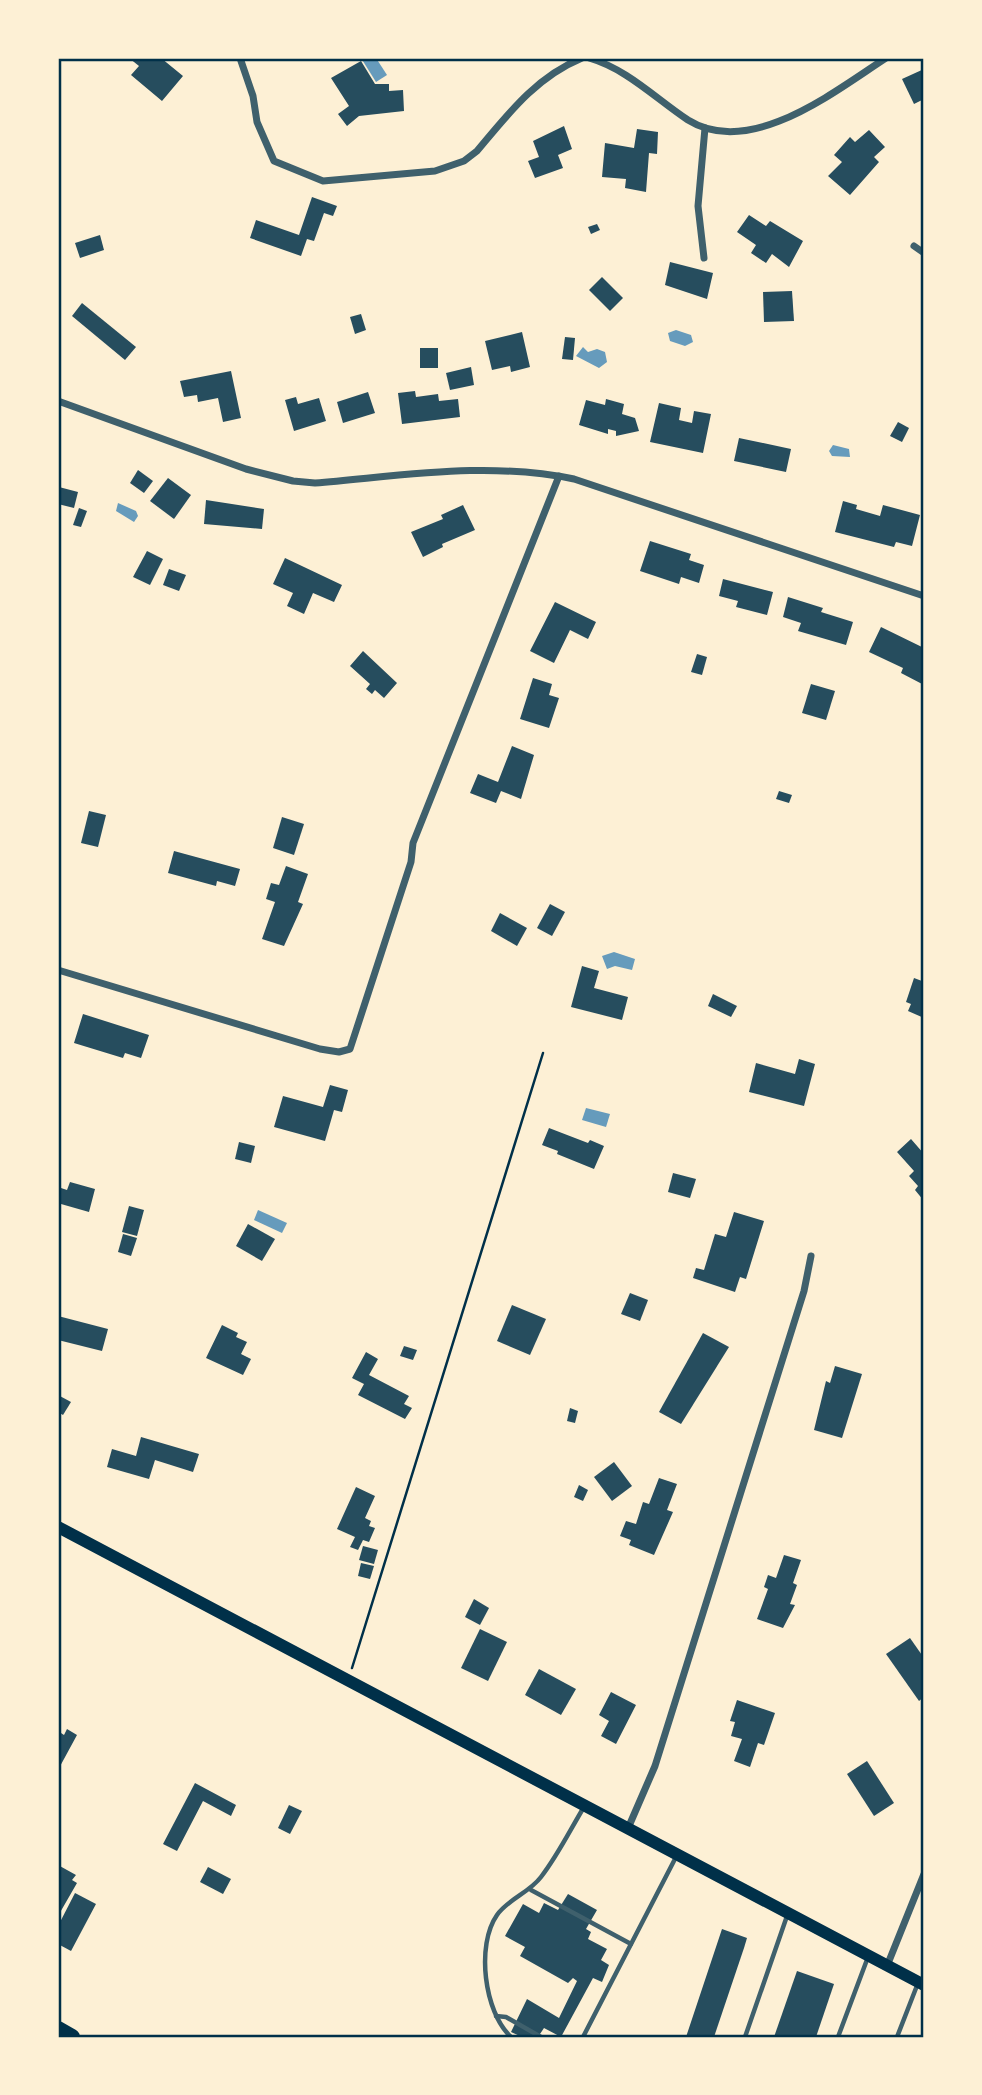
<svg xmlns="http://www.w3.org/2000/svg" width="982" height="2095" viewBox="0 0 982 2095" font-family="Mulish,sans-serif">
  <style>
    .water { fill: #669bbc }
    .building { fill: #264d5e }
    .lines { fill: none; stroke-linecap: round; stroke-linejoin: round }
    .path { stroke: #003049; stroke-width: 2.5 }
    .service { stroke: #3f606c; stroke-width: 4.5 }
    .minor { stroke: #3f606c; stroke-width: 7 }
    .secondary { stroke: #003049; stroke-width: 12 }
    .motorway { stroke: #003049; stroke-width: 16 }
    .neatline { fill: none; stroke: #003049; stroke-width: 2.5 }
  </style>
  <rect width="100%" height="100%" fill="#fdf0d5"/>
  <g class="water">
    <polygon points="361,58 376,58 387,75 376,82"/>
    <polygon points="676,330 691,335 693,342 685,346 670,341 668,333"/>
    <polygon points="583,347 588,352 597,349 605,352 607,362 599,368 576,356"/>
    <polygon points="833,445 849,449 850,457 832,456 829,451"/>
    <polygon points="118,503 136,511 138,516 134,522 116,511"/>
    <polygon points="614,952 635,959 632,970 615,966 607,969 602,956"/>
    <polygon points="586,1108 610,1114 606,1127 582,1120"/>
    <polygon points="258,1210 287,1223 282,1233 254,1220"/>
  </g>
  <g class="building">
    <polygon points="129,58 161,58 183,76 162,101 131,75 139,66"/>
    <polygon points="361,61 375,84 389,84 389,91 403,90 404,111 359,116 347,126 338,114 349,106 331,78"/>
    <polygon points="924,69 924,99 914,104 902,79"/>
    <polygon points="564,126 572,149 558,155 563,168 535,178 528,161 539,157 533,141"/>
    <polygon points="637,129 658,132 657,154 649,153 646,192 625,188 626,179 602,177 605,143 634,148"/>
    <polygon points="869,130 885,147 874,157 879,162 850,195 828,176 842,162 834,155 850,137 855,142"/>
    <polygon points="312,197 337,206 333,216 324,213 314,241 307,239 301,256 250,238 256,220 299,235"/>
    <polygon points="749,215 766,226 770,221 803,241 789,267 772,254 766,263 751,253 756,245 737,232"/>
    <polygon points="597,224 600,230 591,234 588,227"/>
    <polygon points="100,235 104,250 80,258 75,243"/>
    <polygon points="670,262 713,273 707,299 665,285"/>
    <polygon points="602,277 623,298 610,311 589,290"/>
    <polygon points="792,291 794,321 764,322 763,292"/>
    <polygon points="82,303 136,347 125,360 72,316"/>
    <polygon points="361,314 366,330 355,334 350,317"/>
    <polygon points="522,332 530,367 511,372 510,366 492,370 485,341"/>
    <polygon points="565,337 575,338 573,360 562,359"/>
    <rect x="420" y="348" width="18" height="20"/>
    <polygon points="471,367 474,385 450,390 446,373"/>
    <polygon points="231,371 241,418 223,422 218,398 198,402 197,395 184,397 180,381"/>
    <polygon points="415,391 416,397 438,394 439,401 458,399 460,417 402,424 398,393"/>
    <polygon points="368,392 375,413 343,423 337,402"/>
    <polygon points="296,397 298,404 319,398 326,421 294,431 285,400"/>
    <polygon points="606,399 624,404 622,414 635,418 639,431 616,436 616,431 608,429 608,434 579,425 586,400 605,405"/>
    <polygon points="659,403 681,408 679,420 692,423 694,411 711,414 703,453 650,442"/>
    <polygon points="898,422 909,428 902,442 890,436"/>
    <polygon points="739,438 791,449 786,472 734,461"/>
    <polygon points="138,470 153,481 144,493 130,483"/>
    <polygon points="58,477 61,478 59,487 78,492 74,508 58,504"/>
    <polygon points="168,478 191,495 174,519 150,501"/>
    <polygon points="206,500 264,509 262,529 204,524"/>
    <polygon points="843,501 857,505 856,509 880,516 883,505 920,515 912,546 896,542 894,547 835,532"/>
    <polygon points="463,505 475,530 442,544 443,547 423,557 411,532 443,519 441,515"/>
    <polygon points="79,508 87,511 81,527 73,525"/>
    <polygon points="650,541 691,554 689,560 704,565 699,583 681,577 679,584 640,571"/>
    <polygon points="147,551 163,559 150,585 133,577"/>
    <polygon points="285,558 342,585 334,602 313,593 304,614 287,606 293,593 273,584"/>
    <polygon points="169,569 186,575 179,591 163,585"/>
    <polygon points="723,579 773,592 767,615 736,607 738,601 719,596"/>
    <polygon points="788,597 823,608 821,612 853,622 846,645 798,631 801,623 783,617"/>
    <polygon points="555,602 596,622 588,639 570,630 554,663 530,651"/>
    <polygon points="881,627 924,648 924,685 901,673 903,668 869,652"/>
    <polygon points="363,651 397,683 384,698 375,690 372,694 366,689 370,684 350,666"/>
    <polygon points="697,654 707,657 702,675 691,672"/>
    <polygon points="533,678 552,684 549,695 559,698 549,728 520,719"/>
    <polygon points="811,684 835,691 826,720 802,713"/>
    <polygon points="512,746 534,755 521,799 501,791 496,803 470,793 478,774 498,782"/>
    <polygon points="779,791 792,795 789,803 776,799"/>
    <polygon points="89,811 106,815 98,847 81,843"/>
    <polygon points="282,817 304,824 294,855 273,848"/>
    <polygon points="174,851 240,869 235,886 217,881 216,886 168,873"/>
    <polygon points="286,866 308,874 298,902 303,904 284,946 262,939 275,902 266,899 271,883 279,885"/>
    <polygon points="550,904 565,912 552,936 537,928"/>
    <polygon points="500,913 527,928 517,946 491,931"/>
    <polygon points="582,966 599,971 594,988 628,997 622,1020 571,1007"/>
    <polygon points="924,975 924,1018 908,1011 911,1004 906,1002 914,978 922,981"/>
    <polygon points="713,994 737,1006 731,1017 708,1006"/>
    <polygon points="83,1014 149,1035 141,1058 125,1053 123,1058 74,1043"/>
    <polygon points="799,1059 815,1064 804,1106 749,1092 756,1063 795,1074"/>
    <polygon points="330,1085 348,1090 342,1112 334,1110 325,1141 274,1127 283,1096 323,1107"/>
    <polygon points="549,1128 588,1143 590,1140 604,1146 594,1169 557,1154 558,1151 542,1145"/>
    <polygon points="911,1139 924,1154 924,1201 915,1190 918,1186 909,1176 914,1171 897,1152"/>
    <polygon points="239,1142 255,1146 251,1163 235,1159"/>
    <polygon points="673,1173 696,1179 690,1198 668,1192"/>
    <polygon points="70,1182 95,1189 89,1212 61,1204 58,1212 58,1187 67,1190"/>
    <polygon points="129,1206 144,1210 137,1236 122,1232"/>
    <polygon points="734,1212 764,1221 746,1279 740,1277 735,1292 693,1278 696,1268 704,1270 715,1234 726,1237"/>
    <polygon points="248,1224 275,1239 262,1261 236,1246"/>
    <polygon points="123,1234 137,1238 131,1256 118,1252"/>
    <polygon points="630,1293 648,1300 640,1321 621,1314"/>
    <polygon points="512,1305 546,1319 530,1355 497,1341"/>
    <polygon points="58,1316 108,1329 102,1351 58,1340"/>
    <polygon points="222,1325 238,1333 236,1337 247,1342 241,1354 251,1359 243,1375 206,1358"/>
    <polygon points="703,1333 729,1347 681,1424 659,1412"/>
    <polygon points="404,1346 417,1350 413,1360 400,1356"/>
    <polygon points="366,1352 378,1359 369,1375 409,1396 404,1404 412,1408 405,1419 358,1395 364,1384 352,1378"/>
    <polygon points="835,1366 862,1374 842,1438 814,1430 826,1381 830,1383"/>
    <polygon points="58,1395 71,1402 63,1415 58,1412"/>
    <polygon points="570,1408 578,1411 575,1423 567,1421"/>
    <polygon points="141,1437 199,1454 193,1472 155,1460 149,1479 107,1467 112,1449 136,1456"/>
    <polygon points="614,1462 632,1486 612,1501 594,1477"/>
    <polygon points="659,1478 677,1484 667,1510 673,1512 654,1555 629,1545 631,1540 620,1536 626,1521 636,1524 643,1502 649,1504"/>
    <polygon points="579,1485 588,1490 583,1501 574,1497"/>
    <polygon points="356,1487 375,1496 365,1518 371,1521 369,1526 375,1528 369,1542 363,1540 358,1550 350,1547 355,1537 337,1529"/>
    <polygon points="363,1546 378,1550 374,1564 359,1560"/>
    <polygon points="784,1555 801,1560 793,1583 797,1585 790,1604 795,1605 783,1628 757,1619 768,1589 764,1587 768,1575 776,1578"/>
    <polygon points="361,1563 374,1566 370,1579 358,1576"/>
    <polygon points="474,1599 489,1608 480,1625 465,1617"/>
    <polygon points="480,1629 507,1642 488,1681 461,1668"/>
    <polygon points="910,1638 924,1658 924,1697 919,1701 886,1654"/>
    <polygon points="539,1669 576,1689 561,1715 525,1695"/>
    <polygon points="611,1692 636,1705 616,1744 601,1736 609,1721 599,1715"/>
    <polygon points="737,1700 775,1713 764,1745 758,1743 750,1767 734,1761 742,1739 731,1736 735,1722 730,1721"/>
    <polygon points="67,1729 77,1735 58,1770 58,1731 64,1735"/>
    <polygon points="867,1761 894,1803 874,1816 847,1774"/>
    <polygon points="195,1783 236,1805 231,1816 203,1801 177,1851 163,1844"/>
    <polygon points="289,1805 302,1811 290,1834 278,1828"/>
    <polygon points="58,1865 76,1875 72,1880 77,1883 58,1916"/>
    <polygon points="208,1867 231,1879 223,1894 200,1882"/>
    <polygon points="75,1893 96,1904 71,1951 58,1944 58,1926"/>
    <polygon points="568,1894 597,1910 586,1929 591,1932 588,1939 607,1949 601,1960 609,1965 602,1982 593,1978 561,2037 544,2028 538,2037 522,2037 511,2032 527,1999 559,2018 577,1981 573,1978 568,1983 520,1956 525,1947 505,1936 523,1904 539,1913 544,1903 558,1910"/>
    <polygon points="722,1929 747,1938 744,1948 714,2037 686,2037"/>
    <polygon points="797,1971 834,1984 816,2037 774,2037"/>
  </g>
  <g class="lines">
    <polyline class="path" points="352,1668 543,1053"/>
    <g class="service">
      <polyline points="531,1890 631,1944"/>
      <polyline points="496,2016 506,2017 541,2037"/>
      <path d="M511,2037c-27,-25 -35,-92 -14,-122 11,-16 32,-22 44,-38 17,-22 29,-47 43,-70"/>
      <polyline points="583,2037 676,1857"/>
      <polyline points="745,2037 787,1916"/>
      <polyline points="838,2037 868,1957"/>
      <polyline points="897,2037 918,1983"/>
    </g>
    <g class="minor">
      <path d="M240,58l13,38 4,26 17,39 49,20 112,-10 29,-10 13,-10c31,-37 59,-74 105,-93"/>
      <path d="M589,58c38,11 66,40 99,62 62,39 147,-29 198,-62"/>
      <polyline points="914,246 924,253"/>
      <polyline points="704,258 698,206 705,128"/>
      <path d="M58,401l188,68 47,12 22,2c87,-7 172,-22 259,-4l350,117"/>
      <polyline points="58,970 320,1049 339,1052 350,1049 411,862 413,843 559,476"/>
      <polyline points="629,1826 655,1766 804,1291 811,1256"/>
      <polyline points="887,1966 924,1874"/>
    </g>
    <polyline class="secondary" points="58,1527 924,1985"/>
    <polyline class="motorway" points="58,2029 72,2037"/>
  </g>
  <rect width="982" height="2095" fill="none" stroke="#fdf0d5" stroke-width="119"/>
  <rect x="60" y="60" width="862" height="1976" class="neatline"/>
</svg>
